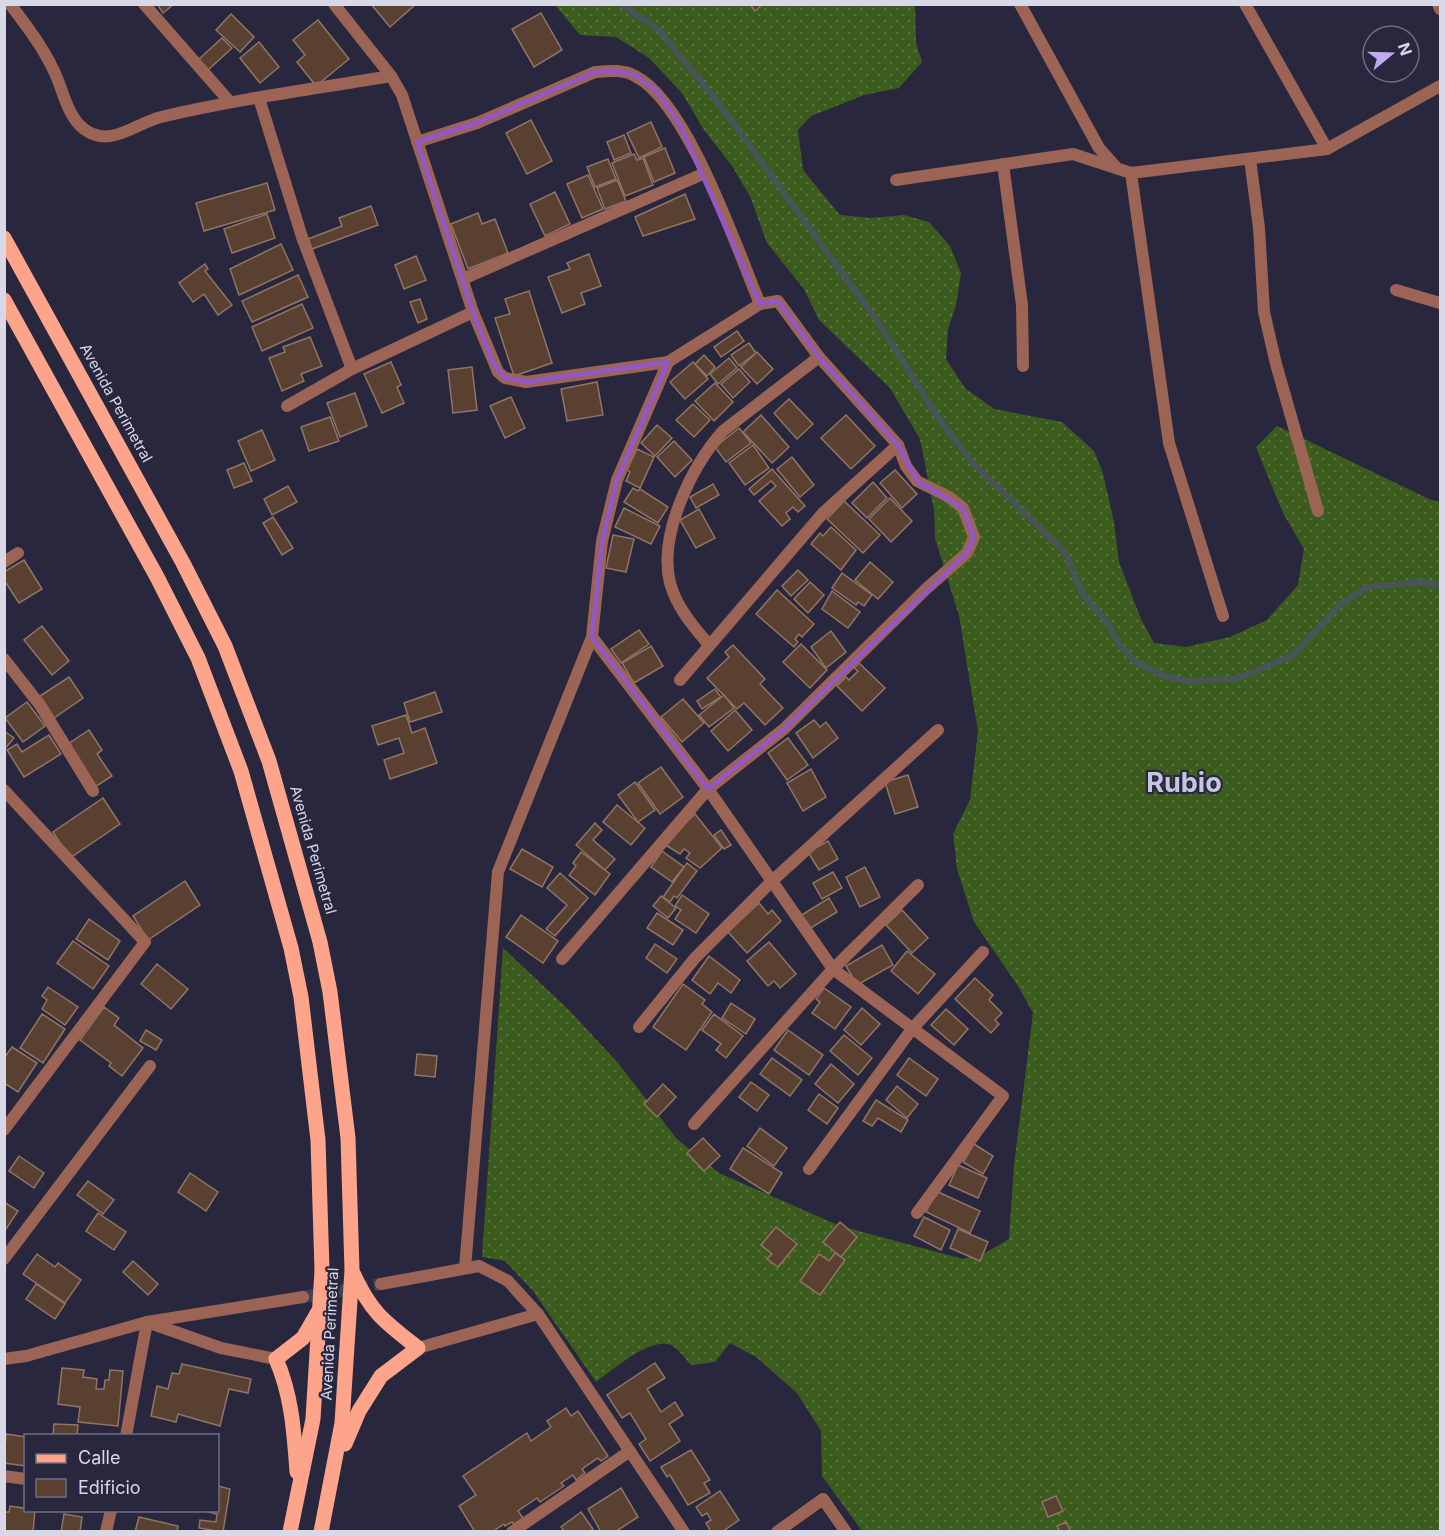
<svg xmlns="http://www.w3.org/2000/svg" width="1445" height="1536" viewBox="0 0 1445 1536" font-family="Inter,sans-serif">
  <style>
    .grass { fill: url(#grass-dots) }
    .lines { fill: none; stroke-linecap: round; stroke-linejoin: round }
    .stream { stroke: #49545a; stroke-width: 6 }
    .building { fill: #594031; stroke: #907564; stroke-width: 1.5 }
    .street-tunnel { stroke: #424257; stroke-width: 12; stroke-dasharray: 12 6; stroke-linecap: butt }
    .street { stroke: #9b6455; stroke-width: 12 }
    .primary { stroke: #fea48b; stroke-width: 15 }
    .marked { fill: none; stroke: #9257c9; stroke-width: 4.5; stroke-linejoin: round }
    .labels { text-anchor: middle; stroke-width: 4.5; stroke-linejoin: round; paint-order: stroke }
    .street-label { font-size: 15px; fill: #d8d8e7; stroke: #28273e }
    .town-label { font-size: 27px; font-weight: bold; fill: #c6c6e4; stroke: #28273e }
  </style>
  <defs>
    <pattern id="grass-dots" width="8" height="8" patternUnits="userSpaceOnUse" patternTransform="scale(1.5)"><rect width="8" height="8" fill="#3c5c1e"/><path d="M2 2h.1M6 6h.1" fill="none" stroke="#57733f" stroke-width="1.8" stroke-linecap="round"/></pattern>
  </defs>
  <rect width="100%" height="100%" fill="#28273e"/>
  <path class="grass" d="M555,5h360l1,38 6,19 -23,26 -35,7 -30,12 -23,9 -13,14 5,40 37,45 31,3 33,-3 25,7 21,24 11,27 -5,32 -8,24 -2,30 19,29 29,21 68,13 32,29 9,22 11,49 5,40 22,57 13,24 32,4 44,-10 37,-17 31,-35 6,-36 -21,-36 -27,-66 21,-21 152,73 11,3v1029h-578l-40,-55 -1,-45 -24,-38 -41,-36 -26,-14 -15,19 -24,3c-6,-6 -13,-17 -20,-20 -22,-8 -58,25 -75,37l-63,-91 -28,-30 -23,-4 21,-309 66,62 49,53 59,76 42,34 121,53 123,33 24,-7 22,-13 5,-74 19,-152 -15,-27 -44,-64 -17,-53 -4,-35 17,-34 8,-69 -19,-115 -24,-78 -1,-28 -14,-71 -30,-51 -71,-68 -15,-31 -37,-46 -17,-47 -18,-30 -28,-36 -22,-37 -33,-35 -33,-21 -36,-2z"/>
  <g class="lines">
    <polyline class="stream" points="621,4 659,30 717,101 878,322 937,416 972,462 1065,552 1082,593 1106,621 1120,645 1135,662 1164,676 1186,681 1236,679 1292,656 1342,603 1368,587 1419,582 1440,585"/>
  </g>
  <g class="building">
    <polygon points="157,4 174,4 163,13"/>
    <polygon points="371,4 416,4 390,27"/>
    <polygon points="750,4 763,4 755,11"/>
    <polygon points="541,13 562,50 534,67 512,29"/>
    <polygon points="231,14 254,37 240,52 216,30"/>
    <polygon points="318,20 349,59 316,86 297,62 305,55 293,40"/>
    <polygon points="222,38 232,48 207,71 198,60"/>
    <polygon points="259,42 279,67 260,83 240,58"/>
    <polygon points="531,120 552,161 527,174 506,133"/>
    <polygon points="651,122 662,147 639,158 627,133"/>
    <polygon points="624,135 631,153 614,160 607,142"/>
    <polygon points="665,148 675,173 654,182 644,157"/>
    <polygon points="634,154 637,160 643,158 653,185 625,196 612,163"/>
    <polygon points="608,159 616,179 595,187 587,167"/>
    <polygon points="588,175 603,209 582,218 567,184"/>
    <polygon points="617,180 626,201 605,209 597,188"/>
    <polygon points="267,183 275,210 204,231 196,203"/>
    <polygon points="555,192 570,224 545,236 530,204"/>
    <polygon points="685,194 695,219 643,236 635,217"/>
    <polygon points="371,206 378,225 312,249 308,239 342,226 339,218"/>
    <polygon points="478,213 482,224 495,219 508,253 468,269 451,224"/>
    <polygon points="267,214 275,238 232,253 224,229"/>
    <polygon points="281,244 293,270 239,295 230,269"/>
    <polygon points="589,254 601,286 581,293 585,304 562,313 548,277 570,269 567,263"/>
    <polygon points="416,256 426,280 404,289 395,265"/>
    <polygon points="205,264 208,269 205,271 232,305 218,315 204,294 193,302 179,283"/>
    <polygon points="298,275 308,297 252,322 242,301"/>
    <polygon points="529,291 552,363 514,376 495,318 510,314 505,299"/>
    <polygon points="420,299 427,319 418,323 410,302"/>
    <polygon points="302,304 313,328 262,351 252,327"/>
    <polygon points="737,331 744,341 721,357 714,347"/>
    <polygon points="310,337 322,366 301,374 304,381 282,391 269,358 285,352 283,347"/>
    <polygon points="749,343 756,353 739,366 731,355"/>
    <polygon points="757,352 773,369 757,384 741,367"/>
    <polygon points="704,355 715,367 707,376 695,364"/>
    <polygon points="729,358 737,368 718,384 710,374"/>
    <polygon points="391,362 401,385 397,387 404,403 382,413 364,374"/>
    <polygon points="693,362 708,379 685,399 670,382"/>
    <polygon points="472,367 477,410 453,413 448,370"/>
    <polygon points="739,369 750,382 733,398 721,384"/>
    <polygon points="597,382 603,415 567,421 561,389"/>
    <polygon points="715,383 733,402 714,421 695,401"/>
    <polygon points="355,393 367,426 340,437 327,403"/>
    <polygon points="511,397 525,428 505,438 490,406"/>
    <polygon points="789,399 813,424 797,439 774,413"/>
    <polygon points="693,404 710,420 694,437 676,420"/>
    <polygon points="761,415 789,447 772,463 743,432"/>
    <polygon points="846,415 875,446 851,469 821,438"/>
    <polygon points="330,417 339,441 309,451 301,427"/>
    <polygon points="657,425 672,438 655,456 641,443"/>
    <polygon points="739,428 751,443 726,462 715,447"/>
    <polygon points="262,430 275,460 251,471 238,441"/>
    <polygon points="674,441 692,460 675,477 657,457"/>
    <polygon points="753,445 769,468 745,485 729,463"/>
    <polygon points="637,449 654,457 640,488 626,481 630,472 627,470"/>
    <polygon points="792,457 814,485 800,497 777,469"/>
    <polygon points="244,463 252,481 234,488 227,470"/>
    <polygon points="772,469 805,506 798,512 793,507 786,513 790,519 782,526 759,501 776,486 771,481 754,495 749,489"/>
    <polygon points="895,470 917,494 902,508 880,483"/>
    <polygon points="873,482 887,498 867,518 852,503"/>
    <polygon points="713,484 719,495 696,508 690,497"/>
    <polygon points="288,486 297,502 272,515 264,499"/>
    <polygon points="633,488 638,491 640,489 668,507 658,523 624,502"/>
    <polygon points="890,498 912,521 891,542 869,519"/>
    <polygon points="844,501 880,535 863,553 827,519"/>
    <polygon points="624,508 660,526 651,544 615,527"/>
    <polygon points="699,509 715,538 696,548 680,520"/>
    <polygon points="273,517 293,548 282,555 263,523"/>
    <polygon points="831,527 856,550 841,570 811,544 820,533 823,536"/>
    <polygon points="613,535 634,539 626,572 606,568"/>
    <polygon points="24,560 42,589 19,603 4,580 4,572"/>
    <polygon points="870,562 893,582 878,599 855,580"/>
    <polygon points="798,570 808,580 791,596 782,586"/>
    <polygon points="842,573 872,595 864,606 858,602 856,605 832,588"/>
    <polygon points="810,582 824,595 808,613 794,599"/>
    <polygon points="777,590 814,624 802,637 799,634 795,639 798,642 794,647 756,614"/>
    <polygon points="832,591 860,612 848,628 822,609"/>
    <polygon points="42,626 69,661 52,675 24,640"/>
    <polygon points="639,630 649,644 621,663 611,649"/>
    <polygon points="831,631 846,652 826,668 811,647"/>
    <polygon points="801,644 827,670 810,688 783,662"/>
    <polygon points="733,645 765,679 760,684 783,708 765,725 744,703 737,709 707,678 729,657 725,652"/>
    <polygon points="651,646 663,666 634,683 622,663"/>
    <polygon points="859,663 885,688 862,711 837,686 846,677 849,680 858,671 854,668"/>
    <polygon points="69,677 83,698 54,718 40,696"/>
    <polygon points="715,689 721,697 702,709 697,701"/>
    <polygon points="435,692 442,712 410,722 404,703"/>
    <polygon points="724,695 734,708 709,727 699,715"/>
    <polygon points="683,699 704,723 682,742 661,717"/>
    <polygon points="27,702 45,726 23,742 5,718"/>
    <polygon points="735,710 752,730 728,751 711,731"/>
    <polygon points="406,715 412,733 425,728 437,763 390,779 384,760 404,753 399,738 378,745 372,726"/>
    <polygon points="814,720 820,727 826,722 838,738 813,758 796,733"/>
    <polygon points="89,730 102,750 97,754 112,776 95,787 68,744"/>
    <polygon points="4,731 14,738 4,750"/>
    <polygon points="49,735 61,754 24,777 7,750 17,744 22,752"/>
    <polygon points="788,738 808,765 787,780 768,753"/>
    <polygon points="661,767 683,797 660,814 638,783"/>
    <polygon points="811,769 826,797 803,811 787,783"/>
    <polygon points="908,775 918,807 895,814 885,782"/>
    <polygon points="635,782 655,810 638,822 618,795"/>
    <polygon points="103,798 120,824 70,858 53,832"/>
    <polygon points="617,805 645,828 631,845 603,822"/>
    <polygon points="695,814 722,848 700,868 686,858 690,853 684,849 680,854 664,844"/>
    <polygon points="595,823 602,830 593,840 615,859 605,870 576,845"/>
    <polygon points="721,830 731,845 724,849 714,835"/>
    <polygon points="828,841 838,859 819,870 808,852"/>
    <polygon points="522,849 553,867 542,887 510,869"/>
    <polygon points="662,851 684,867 672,882 651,867"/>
    <polygon points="581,852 610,874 595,895 569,875 576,866 573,863"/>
    <polygon points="687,863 697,871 677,898 674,896 670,902 663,897"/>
    <polygon points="865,867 880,897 860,907 846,877"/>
    <polygon points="833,872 842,888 822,899 813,883"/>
    <polygon points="560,873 588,898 555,936 546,929 567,905 547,888"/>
    <polygon points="185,881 200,905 148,940 133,916"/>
    <polygon points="682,895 709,914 696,933 675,919 681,910 675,906"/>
    <polygon points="661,896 676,908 668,918 653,906"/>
    <polygon points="829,898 837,912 809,929 800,916"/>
    <polygon points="759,903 768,914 772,910 781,921 747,953 728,932"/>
    <polygon points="902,910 928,938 912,953 886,925"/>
    <polygon points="657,913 683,930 673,945 647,928"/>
    <polygon points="521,915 558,941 543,963 506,937"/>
    <polygon points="89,919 120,941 108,960 76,939"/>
    <polygon points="73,941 109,966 93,989 57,963"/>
    <polygon points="769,942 796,974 780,988 774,981 768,986 747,961"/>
    <polygon points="655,944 677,959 667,973 646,958"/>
    <polygon points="882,945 893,965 857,985 846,966"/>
    <polygon points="907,951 935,974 918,994 891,971"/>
    <polygon points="709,956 740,980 731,993 718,983 710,994 692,980"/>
    <polygon points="157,964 188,989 171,1009 141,984"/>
    <polygon points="975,978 993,995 989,1000 1002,1013 995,1020 999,1024 991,1033 955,999"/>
    <polygon points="683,984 705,1000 702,1004 712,1012 686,1050 653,1027"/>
    <polygon points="48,987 78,1007 65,1025 42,1009 47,1000 42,996"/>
    <polygon points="824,988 851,1007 835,1029 812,1013 820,1002 816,999"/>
    <polygon points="731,1003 755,1019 746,1034 722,1018"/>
    <polygon points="104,1007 119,1018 114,1025 143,1048 122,1076 109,1066 111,1063 80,1040"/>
    <polygon points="862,1008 880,1024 861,1045 844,1030"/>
    <polygon points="946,1009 968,1029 954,1045 931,1025"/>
    <polygon points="42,1014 65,1029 43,1063 20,1048"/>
    <polygon points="714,1014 743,1036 726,1058 716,1050 721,1044 702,1030"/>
    <polygon points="146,1030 162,1040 156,1050 140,1041"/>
    <polygon points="788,1030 823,1055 809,1075 774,1050"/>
    <polygon points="844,1035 872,1058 858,1075 830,1051"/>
    <polygon points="12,1047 37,1063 18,1092 4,1083 4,1058"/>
    <polygon points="417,1054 437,1056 435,1077 415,1075"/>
    <polygon points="772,1058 802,1080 790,1096 760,1074"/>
    <polygon points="909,1058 938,1079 926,1096 897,1075"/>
    <polygon points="831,1064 854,1084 838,1103 815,1084"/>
    <polygon points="751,1082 769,1095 757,1111 739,1097"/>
    <polygon points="663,1084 676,1097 657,1117 644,1104"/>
    <polygon points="897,1086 918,1104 907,1118 886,1100"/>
    <polygon points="819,1094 838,1108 827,1124 808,1110"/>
    <polygon points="876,1100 908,1120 901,1132 878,1118 872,1126 863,1121"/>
    <polygon points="760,1128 787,1148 774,1166 747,1146"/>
    <polygon points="703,1138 720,1156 704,1171 687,1153"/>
    <polygon points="974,1144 993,1156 983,1174 963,1162"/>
    <polygon points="743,1148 782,1173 769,1194 730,1169"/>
    <polygon points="19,1156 44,1173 34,1188 9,1171"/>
    <polygon points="958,1165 987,1178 978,1198 949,1185"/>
    <polygon points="190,1173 218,1192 206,1211 178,1192"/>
    <polygon points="88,1181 114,1200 103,1214 77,1195"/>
    <polygon points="936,1191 980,1211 970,1233 926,1212"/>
    <polygon points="4,1202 18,1211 4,1232"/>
    <polygon points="98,1213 126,1232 114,1250 86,1231"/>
    <polygon points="924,1217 950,1230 941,1250 914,1236"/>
    <polygon points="840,1222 857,1237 841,1257 823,1242"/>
    <polygon points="776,1227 797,1244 778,1267 767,1259 772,1254 761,1245"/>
    <polygon points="958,1229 988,1242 980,1261 950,1248"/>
    <polygon points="835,1253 845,1260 820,1295 800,1281 819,1254 829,1261"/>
    <polygon points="37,1254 55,1267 58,1263 81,1280 65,1303 23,1274"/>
    <polygon points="133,1261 158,1284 148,1295 123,1272"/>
    <polygon points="36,1284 65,1304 55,1319 26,1299"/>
    <polygon points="655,1363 665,1378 647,1389 661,1412 675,1402 683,1415 669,1424 680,1441 650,1461 639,1444 646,1439 630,1413 622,1418 607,1395"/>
    <polygon points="182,1364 251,1379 248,1393 229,1389 220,1426 178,1414 176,1422 151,1416 157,1386 168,1389 172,1373 179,1374"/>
    <polygon points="62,1368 84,1370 83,1377 97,1379 96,1389 104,1389 105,1380 109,1380 110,1370 123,1371 118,1426 78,1422 80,1407 58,1404"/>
    <polygon points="566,1408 571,1416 578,1411 608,1456 601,1461 598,1458 582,1469 585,1473 576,1480 573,1475 561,1483 564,1486 540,1502 537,1498 518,1511 523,1518 514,1524 512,1522 505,1526 504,1524 492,1532 475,1532 459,1506 476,1495 463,1476 527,1433 531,1441 551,1427 547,1421"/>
    <polygon points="54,1424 78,1425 77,1436 53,1436"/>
    <polygon points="6,1434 26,1437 26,1466 4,1463"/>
    <polygon points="691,1450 710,1480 704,1483 710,1493 688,1505 670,1475 667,1477 661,1467"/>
    <polygon points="218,1486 230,1489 223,1532 199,1528 200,1520 216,1522 217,1514 208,1512 218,1510"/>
    <polygon points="621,1488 638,1517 615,1532 601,1532 588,1509"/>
    <polygon points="720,1491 739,1520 722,1532 711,1532 706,1523 711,1520 707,1513 702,1516 696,1507"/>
    <polygon points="1056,1496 1063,1511 1048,1517 1042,1502"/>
    <polygon points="10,1506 35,1510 33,1532 4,1532 4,1512 9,1512"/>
    <polygon points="581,1512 593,1529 590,1532 565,1532 561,1527"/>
    <polygon points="64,1514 82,1517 80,1532 61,1532"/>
    <polygon points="139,1517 178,1526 177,1532 135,1532"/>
    <polygon points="1066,1522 1071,1532 1060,1532 1057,1526"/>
  </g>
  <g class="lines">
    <polyline class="street-tunnel" points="303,1297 381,1284"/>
    <g class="street">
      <path d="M10,4c16,21 32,42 43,65 10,19 13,46 31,60 26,20 52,-6 77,-12 76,-18 153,-28 230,-41"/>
      <polyline points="144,4 229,101"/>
      <polyline points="334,4 391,76 402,95 473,312 498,372 505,378 526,382 668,362"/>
      <polyline points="1020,4 1099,148 1115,166"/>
      <polyline points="1245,4 1327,149"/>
      <polyline points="1438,4 1440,9"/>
      <polyline points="259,98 302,237 352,369"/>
      <path d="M417,142l60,-19 118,-51c13,-1 28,-3 40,4 52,25 102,173 125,228"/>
      <polyline points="1250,159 1259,228 1264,312 1276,364 1318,511"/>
      <polyline points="1003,164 1022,305 1023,366"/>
      <polyline points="1131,173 1169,443 1223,616"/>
      <polyline points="896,180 1073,154 1131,173 1327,149 1440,86"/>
      <polyline points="463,279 705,173"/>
      <polyline points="1396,290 1440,303"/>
      <polyline points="287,406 352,369 473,312"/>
      <polyline points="4,562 18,553"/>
      <polyline points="592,637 708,789 833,969 1003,1096 917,1213"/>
      <path d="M709,645c-16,-19 -32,-37 -39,-62 -12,-49 22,-117 53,-152l96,-74"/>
      <polyline points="4,659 40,705 93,791"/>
      <polyline points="680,680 823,513 898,445"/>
      <polyline points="4,790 145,942 4,1130"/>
      <polyline points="639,1027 695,958 772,881 938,730"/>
      <polyline points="694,1124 833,969 918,885"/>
      <polyline points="809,1169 912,1029 983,952"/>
      <polyline points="4,1259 150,1066"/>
      <polyline points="465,1268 498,872 592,637 602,541 617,480 668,362 760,304 778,301 819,357 898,445 906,466 917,481 949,497 963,508 974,537 967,553 926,589 784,729 708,789 562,959"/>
      <polyline points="381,1284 479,1266 508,1281 538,1314 684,1532"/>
      <polyline points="418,1348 538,1314"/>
      <polyline points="4,1359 26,1356 147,1322 303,1297"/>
      <polyline points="126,1436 147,1322 221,1348 276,1359"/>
      <polyline points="4,1476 26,1479"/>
      <polyline points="106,1532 111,1510"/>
      <polyline points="512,1532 630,1451"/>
      <polyline points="777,1532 823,1499 846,1532"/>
    </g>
    <g class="primary">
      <polyline points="4,238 183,563 225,646 269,761 320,942 330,992 348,1138 352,1270 342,1423 321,1532"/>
      <polyline points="4,300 157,577 198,658 241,771 291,948 301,997 318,1140 322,1270 313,1419 290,1532"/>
      <path d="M345,1444l14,-33 22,-35 37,-28c-33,-26 -47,-35 -65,-75"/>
      <path d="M297,1472c-3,-40 -5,-76 -21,-113l27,-21 15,-26"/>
    </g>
  </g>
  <path class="marked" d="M614,71l21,4 22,16 23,34 80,179 18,-3 41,56 79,88 19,36 46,27 11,29 -7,16 -183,176 -76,60 -116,-152 10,-96 15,-61 51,-118 -142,20 -21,-4 -12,-15 -20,-51 -56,-170 60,-19 118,-51z"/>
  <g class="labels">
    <g class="street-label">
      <text transform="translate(116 403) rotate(61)" y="5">Avenida Perimetral</text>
      <text transform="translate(313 850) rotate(74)" y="5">Avenida Perimetral</text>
      <text transform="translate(330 1334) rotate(-87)" y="5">Avenida Perimetral</text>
    </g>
    <g class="town-label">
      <text x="1184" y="792">Rubio</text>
    </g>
  </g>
  <rect width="1445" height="1536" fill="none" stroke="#d8d8e7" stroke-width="12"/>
  <rect x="24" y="1434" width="195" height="78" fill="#28273e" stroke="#6e6e82" stroke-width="1.5"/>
  <rect x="36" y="1454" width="30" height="9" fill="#fea48b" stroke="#6e6e82" stroke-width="1.5"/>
  <text x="78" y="1464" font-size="18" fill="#d8d8e7">Calle</text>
  <rect x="36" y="1479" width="30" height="18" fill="#594031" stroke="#6e6e82" stroke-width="1.5"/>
  <text x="78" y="1494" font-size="18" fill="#d8d8e7">Edificio</text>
  <g transform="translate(1391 54) rotate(71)"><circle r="28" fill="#28273e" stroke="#6e6e82" stroke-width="1.5"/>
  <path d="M0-4.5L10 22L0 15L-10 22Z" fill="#c2a8f2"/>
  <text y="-9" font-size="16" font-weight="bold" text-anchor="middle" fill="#d8d8e7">N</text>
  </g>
</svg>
